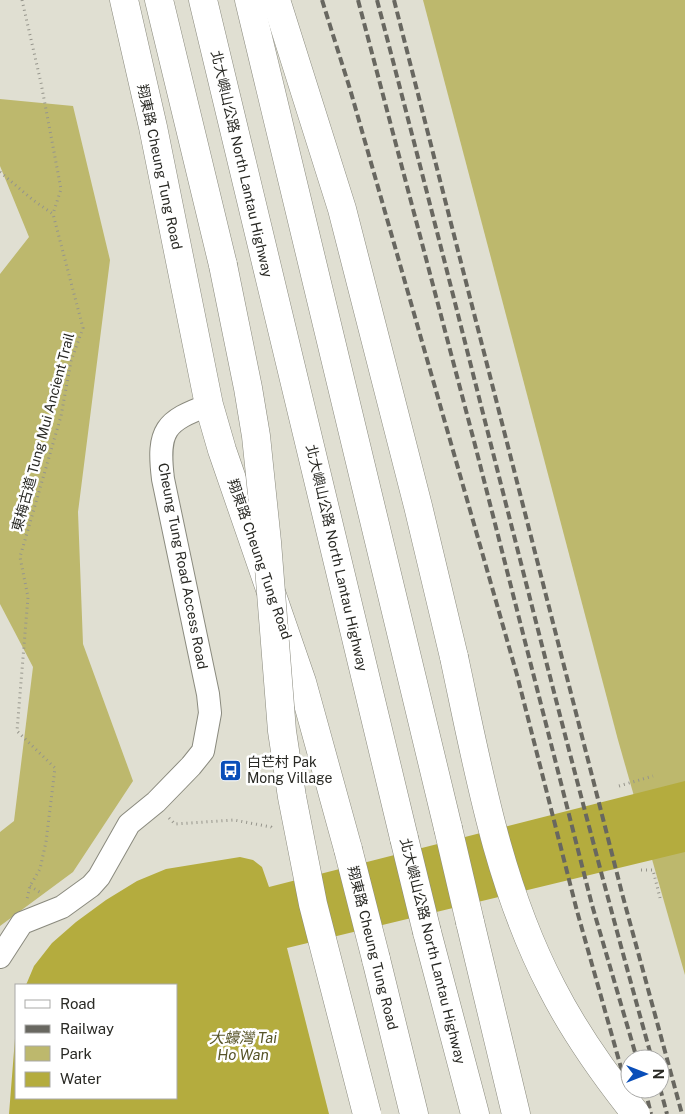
<svg xmlns="http://www.w3.org/2000/svg" width="685" height="1114" viewBox="0 0 685 1114" font-family="'Public Sans','Noto Sans TC',sans-serif">
  <style>
    .green { fill: #bdb86d }
    .water { fill: #b4ac3e }
    .lines { fill: none; stroke-linecap: round; stroke-linejoin: round }
    .minor-casing { stroke: #8a8a7e; stroke-width: 24 }
    .major-casing { stroke: #8a8a7e; stroke-width: 29 }
    .highway-casing { stroke: #8a8a7e; stroke-width: 29 }
    .path { stroke: #96958c; stroke-width: 3; stroke-dasharray: 1 4; stroke-linecap: butt }
    .minor { stroke: #fff; stroke-width: 22 }
    .major { stroke: #fff; stroke-width: 28 }
    .highway { stroke: #fff; stroke-width: 28 }
    .rail { stroke: #686760; stroke-width: 4; stroke-dasharray: 8 4; stroke-linecap: butt }
    .major-bridge-casing { stroke: #8a8a7e; stroke-width: 29; stroke-linecap: butt }
    .highway-bridge-casing { stroke: #8a8a7e; stroke-width: 29; stroke-linecap: butt }
    .major-bridge { stroke: #fff; stroke-width: 28 }
    .highway-bridge { stroke: #fff; stroke-width: 28 }
    .labels { text-anchor: middle; stroke-width: 5; stroke-linejoin: round; paint-order: stroke }
    .street-label { font-size: 14px; fill: #292924; stroke: #fff }
    .poi-label { font-size: 14px; fill: #292924; stroke: #fff; text-anchor: start }
    .water-label { font-size: 15px; font-style: italic; fill: #585529; stroke: #fff }
  </style>
  <rect width="100%" height="100%" fill="#e0dfd2"/>
  <g class="green">
    <polygon points="423,0 685,0 685,975 618,740"/>
    <polygon points="0,99 73,106 110,260 78,512 83,644 133,781 73,872 0,926 0,832 14,821 33,667 0,604 0,274 29,237 0,166"/>
  </g>
  <polygon class="water" points="685,781 685,852 287,948 329,1114 9,1114 16,1026 16,1098 176,1098 176,985 26,985 34,966 52,943 76,922 106,900 137,881 166,869 240,857 253,860 262,867 269,887"/>
  <g class="lines">
    <defs>
      <path id="minor" d="M0,957l22,-34 40,-16 29,-21 8,-9 30,-53 27,-22 35,-36 12,-15 7,-38 -2,-19 -45,-215c-6,-49 2,-58 46,-74"/>
      <g id="major">
        <polyline points="124,0 153,127 209,405 222,450 302,682 348,849"/>
        <polyline points="376,959 414,1114"/>
      </g>
      <g id="highway">
        <polyline points="159,0 223,265"/>
        <polyline points="203,0 404,838"/>
        <polyline points="249,0 448,828"/>
        <polyline points="276,0 342,209 418,506 454,657"/>
        <polyline points="470,922 516,1114"/>
        <polyline points="427,932 475,1114"/>
      </g>
    </defs>
    <use href="#minor" class="minor-casing"/>
    <use href="#major" class="major-casing"/>
    <use href="#highway" class="highway-casing"/>
    <g class="path">
      <polyline points="22,0 41,83 61,189 53,214"/>
      <polyline points="0,172 33,200 53,214 83,328 71,361 61,416 20,557 28,597 17,731 55,768 46,842 40,869 30,886 27,899"/>
      <polyline points="619,786 653,776"/>
      <polyline points="169,818 175,824 234,820 271,827 274,830"/>
      <polyline points="641,870 653,870 660,898"/>
      <polyline points="30,886 41,893"/>
    </g>
    <use href="#minor" class="minor"/>
    <use href="#major" class="major"/>
    <use href="#highway" class="highway"/>
    <g class="rail">
      <polyline points="322,0 350,89 517,675 577,911 634,1114"/>
      <polyline points="358,0 474,441 592,905 637,1059"/>
      <path d="M377,0c93,353 177,708 275,1059"/>
      <polyline points="394,0 623,897 682,1114"/>
      <polyline points="660,1088 667,1114"/>
      <polyline points="645,1089 651,1114"/>
    </g>
    <defs>
      <polyline id="major-bridge" points="348,849 376,959"/>
      <g id="highway-bridge">
        <polyline points="223,265 248,388 256,436 267,542 282,731 292,797 313,904 367,1114"/>
        <path d="M454,657c24,112 44,228 98,331 23,45 52,86 84,126"/>
        <polyline points="448,828 470,922"/>
        <polyline points="404,838 427,932"/>
      </g>
    </defs>
    <use href="#major-bridge" class="major-bridge-casing"/>
    <use href="#highway-bridge" class="highway-bridge-casing"/>
    <use href="#major-bridge" class="major-bridge"/>
    <use href="#highway-bridge" class="highway-bridge"/>
  </g>
  <defs>
    <symbol id="bus-square" viewBox="-11 -11 22 22"><rect x="-9" y="-9" width="18" height="18" rx="4" fill="#094eb9" stroke="#fff"/><path d="M-5-6H5V4H4V6H2V4H-2V6H-4V4H-5ZM-3.5-4V0h7V-4ZM-3.5 1.2v1.5H-2V1.2ZM2 1.2v1.5H3.5V1.2Z" fill="#fff"/></symbol>
  </defs>
  <g fill-rule="evenodd">
    <use href="#bus-square" x="218" y="758" width="25" height="25"/>
  </g>
  <g class="labels">
    <g class="street-label">
      <text transform="translate(242 164) rotate(77)" y="5">北大嶼山公路 North Lantau Highway</text>
      <text transform="translate(160 167) rotate(78)" y="5">翔東路 Cheung Tung Road</text>
      <text transform="translate(43 432) rotate(-75)" y="5">東梅古道 Tung Mui Ancient Trail</text>
      <text transform="translate(337 558) rotate(77)" y="5">北大嶼山公路 North Lantau Highway</text>
      <text transform="translate(260 559) rotate(71)" y="5">翔東路 Cheung Tung Road</text>
      <text transform="translate(183 566) rotate(79)" y="5">Cheung Tung Road Access Road</text>
      <text transform="translate(373 948) rotate(76)" y="5">翔東路 Cheung Tung Road</text>
      <text transform="translate(433 951) rotate(76)" y="5">北大嶼山公路 North Lantau Highway</text>
    </g>
    <g class="poi-label">
      <text x="247" y="767">白芒村 Pak<tspan x="247" dy="16">Mong Village</tspan></text>
    </g>
    <g class="water-label">
      <text x="243" y="1043">大蠔灣 Tai<tspan x="243" dy="17">Ho Wan</tspan></text>
    </g>
  </g>
  <rect x="15" y="984" width="162" height="115" fill="#ffffff" stroke="#a9a9a7"/>
  <rect x="25" y="1000" width="25" height="8" fill="#ffffff" stroke="#a9a9a7"/>
  <text x="60" y="1009" font-size="15" fill="#292924">Road</text>
  <rect x="25" y="1025" width="25" height="8" fill="#686760" stroke="#a9a9a7"/>
  <text x="60" y="1034" font-size="15" fill="#292924">Railway</text>
  <rect x="25" y="1046" width="25" height="15" fill="#bdb86d" stroke="#a9a9a7"/>
  <text x="60" y="1059" font-size="15" fill="#292924">Park</text>
  <rect x="25" y="1072" width="25" height="15" fill="#b4ac3e" stroke="#a9a9a7"/>
  <text x="60" y="1084" font-size="15" fill="#292924">Water</text>
  <g transform="translate(645 1074) rotate(90)"><circle r="24" fill="#ffffff" stroke="#a9a9a7"/>
  <path d="M0-4L9 19L0 12L-9 19Z" fill="#094eb9"/>
  <text y="-8" font-size="14" font-weight="bold" text-anchor="middle" fill="#292924">N</text>
  </g>
</svg>
